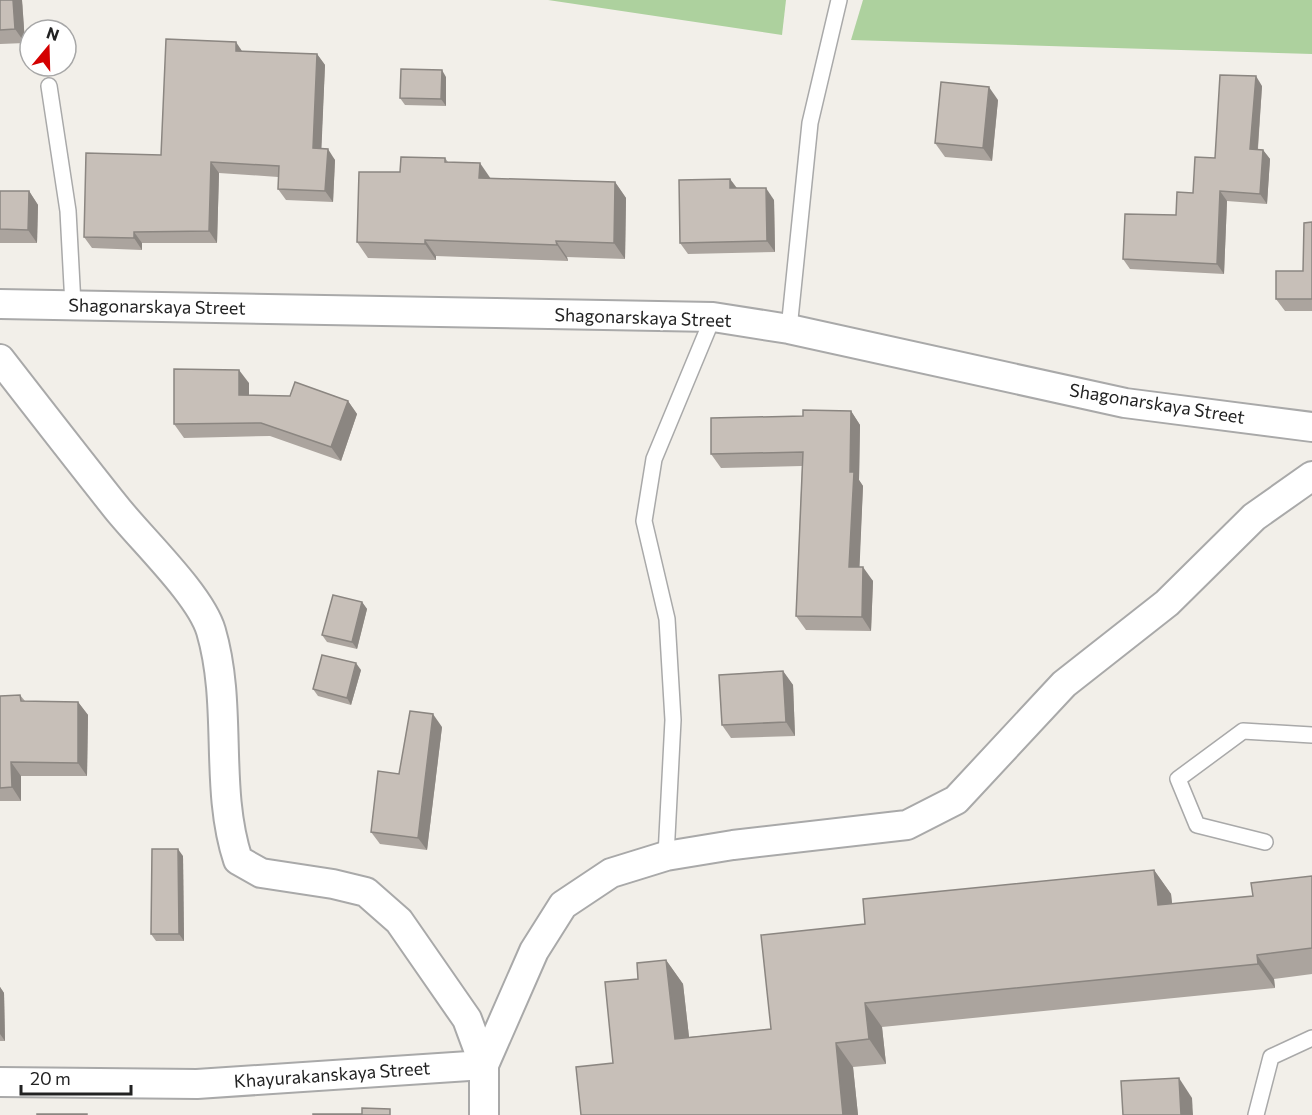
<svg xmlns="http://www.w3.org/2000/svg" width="1312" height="1115" viewBox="0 0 1312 1115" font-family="Commissioner,sans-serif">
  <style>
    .forest { fill: #add19e }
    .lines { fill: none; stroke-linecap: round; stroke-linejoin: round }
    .service-casing { stroke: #a9a9a9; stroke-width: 18 }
    .minor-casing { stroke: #a9a9a9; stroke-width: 32 }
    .service { stroke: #fff; stroke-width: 15 }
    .minor { stroke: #fff; stroke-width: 28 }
    .wall { fill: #aba49e }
    .shaded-wall { fill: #8b8681 }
    .building { fill: #c7bfb8; stroke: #8b8681; stroke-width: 1.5 }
    .labels { text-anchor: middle; stroke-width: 4.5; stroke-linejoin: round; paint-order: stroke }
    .street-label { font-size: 18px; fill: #222; stroke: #fff }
  </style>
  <rect width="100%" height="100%" fill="#f2efe9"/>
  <g class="forest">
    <polygon points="548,0 786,0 782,35"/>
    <polygon points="863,0 1312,0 1312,54 851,40"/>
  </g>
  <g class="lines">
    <defs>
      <g id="service">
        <polyline points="49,86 68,211 73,305"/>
        <polyline points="789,329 810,123 839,0"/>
        <polyline points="1265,842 1197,825 1178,779 1243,731 1312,735"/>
        <polyline points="666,856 673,720 667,619 644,521 654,459 713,317"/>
        <polyline points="1256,1115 1271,1057 1312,1038"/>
      </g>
      <g id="minor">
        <polyline points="0,304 713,317 789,329 1125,403 1312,427"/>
        <path d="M0,359c38,49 76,98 115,147 25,32 85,88 96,125 22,75 3,156 27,229l23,13 72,11 33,8 33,29 68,98 17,46v50"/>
        <polyline points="0,1082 197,1084 484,1065 534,951 563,905 611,873 666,856 733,845 907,825 956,800 1064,684 1167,603 1254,517 1312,476"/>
      </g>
    </defs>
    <use href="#service" class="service-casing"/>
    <use href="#minor" class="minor-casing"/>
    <use href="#service" class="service"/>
    <use href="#minor" class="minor"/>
  </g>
  <g class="wall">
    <polygon points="0,0 22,0 25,43 0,44"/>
    <polygon points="243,51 317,54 325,65 321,148 335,160 333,202 286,200 278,189 278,177 219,173 217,243 142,243 142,250 92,248 84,237 161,155"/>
    <polygon points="446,77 446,106 405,105 400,98"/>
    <polygon points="1262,86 1258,149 1263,150 1270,159 1267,204 1227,201 1224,274 1130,269 1123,259 1176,215 1193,193"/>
    <polygon points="998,100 992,161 945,157 935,143"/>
    <polygon points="445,158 448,162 491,179 615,182 626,198 625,259 567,257 568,261 436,256 436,260 368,258 357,242 400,172"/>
    <polygon points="730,179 737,188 774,200 775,252 688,254 680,243"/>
    <polygon points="0,191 29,191 38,205 37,243 0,243"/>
    <polygon points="1312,222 1312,311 1285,311 1276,299 1303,271"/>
    <polygon points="249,383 249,395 348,401 357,414 341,461 270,436 184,438 174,424"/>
    <polygon points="851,411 860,425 859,480 863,486 859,567 873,581 871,631 806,630 796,616 802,466 721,468 711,454 803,416"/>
    <polygon points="362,602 367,609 357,649 327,642 322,635"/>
    <polygon points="361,670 351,705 318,696 313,689"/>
    <polygon points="783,671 793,685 795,736 731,738 722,725"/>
    <polygon points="20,695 25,701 78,702 88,715 87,776 21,776 21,801 0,801 0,696"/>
    <polygon points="442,727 427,850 380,844 371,832 399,774"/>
    <polygon points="183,856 184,941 156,941 151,934"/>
    <polygon points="1154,870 1171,894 1172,904 1253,896 1312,876 1312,974 1274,979 1275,988 882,1027 886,1064 853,1067 858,1115 581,1115 613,1063 638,979 666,960 683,984 689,1037 771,1029 865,924"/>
    <polygon points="0,987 4,993 5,1041 0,1041"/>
  </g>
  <g class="shaded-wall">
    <polygon points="13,0 22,0 25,43 15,29"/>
    <polygon points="236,42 244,54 236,51"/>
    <polygon points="317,54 325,65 321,159 313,148"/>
    <polygon points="442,70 446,77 446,106 441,99"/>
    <polygon points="1256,76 1262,86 1257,158 1250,149"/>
    <polygon points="989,87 998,100 992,161 983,148"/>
    <polygon points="328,149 335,160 333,202 325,191"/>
    <polygon points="1263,150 1270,159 1267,204 1260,194"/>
    <polygon points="211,162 219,173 217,243 209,231"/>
    <polygon points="480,163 491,179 479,178"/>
    <polygon points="730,179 738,190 730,188"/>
    <polygon points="615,182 626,198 625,259 614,243"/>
    <polygon points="766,188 774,200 775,252 767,241"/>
    <polygon points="29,191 38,205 37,243 28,230"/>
    <polygon points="1220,191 1227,201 1224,274 1217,264"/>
    <polygon points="134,232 142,243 142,250 134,238"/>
    <polygon points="425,240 436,256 436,260 425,244"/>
    <polygon points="556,241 567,257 568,261 557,245"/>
    <polygon points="239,370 249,383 249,409 239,395"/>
    <polygon points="348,401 357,414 341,461 331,447"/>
    <polygon points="851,411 860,425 859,480 863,486 859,580 849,567"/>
    <polygon points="863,567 873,581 871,631 862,617"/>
    <polygon points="362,602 367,609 357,649 352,642"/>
    <polygon points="356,663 361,670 351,705 347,698"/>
    <polygon points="783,671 793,685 795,736 786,722"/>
    <polygon points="78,702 88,715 87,776 78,763"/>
    <polygon points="433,714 442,727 427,850 418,838"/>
    <polygon points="11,762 21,776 21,801 12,787"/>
    <polygon points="178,849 183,856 184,941 179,934"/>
    <polygon points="1154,870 1171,894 1175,930 1158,905"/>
    <polygon points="1257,955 1274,979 1275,988 1258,964"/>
    <polygon points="666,960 683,984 692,1063 675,1039"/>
    <polygon points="0,987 4,993 5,1041 0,1034"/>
    <polygon points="865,1003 882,1027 886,1064 869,1039"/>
    <polygon points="836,1043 853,1067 858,1115 843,1115"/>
    <polygon points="1179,1078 1192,1098 1193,1115 1181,1115"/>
  </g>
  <g class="building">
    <polygon points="0,0 13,0 15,29 0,30"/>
    <polygon points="166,39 236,42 236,51 317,54 313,148 328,149 325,191 278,189 279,166 211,162 209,231 134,232 134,238 84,237 86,153 161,155"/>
    <polygon points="401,69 442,70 441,99 400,98"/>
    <polygon points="1220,75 1256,76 1250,149 1263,150 1260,194 1220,191 1217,264 1123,259 1125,214 1176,215 1177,192 1193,193 1195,157 1215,158"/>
    <polygon points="941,82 989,87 983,148 935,143"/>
    <polygon points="401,157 445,158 445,162 480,163 479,178 615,182 614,243 556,241 557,245 425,240 425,244 357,242 359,172 400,172"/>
    <polygon points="730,179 730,188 766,188 767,241 680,243 679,180"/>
    <polygon points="0,191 29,191 28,230 0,229"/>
    <polygon points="1312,222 1312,299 1276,299 1276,271 1303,271 1304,223"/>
    <polygon points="174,369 239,370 239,395 290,396 295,382 348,401 331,447 261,423 174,424"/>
    <polygon points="803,410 851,411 850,472 854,472 849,567 863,567 862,617 796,616 803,452 711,454 711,418 803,416"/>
    <polygon points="333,595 362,602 352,642 322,635"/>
    <polygon points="322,655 356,663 347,698 313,689"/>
    <polygon points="783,671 786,722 722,725 719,675"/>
    <polygon points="20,695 21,701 78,702 78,763 11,762 12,787 0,788 0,696"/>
    <polygon points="410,711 433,714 418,838 371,832 378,771 399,774"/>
    <polygon points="152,849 178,849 179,934 151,934"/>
    <polygon points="1154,870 1158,905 1253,896 1251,883 1312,876 1312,948 1257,955 1258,964 865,1003 869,1039 836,1043 843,1115 581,1115 576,1067 613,1063 605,982 638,979 637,963 666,960 675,1039 771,1029 761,935 865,924 863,899"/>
    <polygon points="1179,1078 1181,1115 1123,1115 1121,1081"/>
    <polygon points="362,1108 390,1109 390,1115 313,1115 313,1114 362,1114"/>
    <rect x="37" y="1114" width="50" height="1"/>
  </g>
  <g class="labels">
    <g class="street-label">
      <text transform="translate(157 307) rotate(1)" y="6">Shagonarskaya Street</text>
      <text transform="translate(643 318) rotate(2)" y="6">Shagonarskaya Street</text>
      <text transform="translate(1157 404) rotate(9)" y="6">Shagonarskaya Street</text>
      <text transform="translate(332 1075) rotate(-4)" y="6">Khayurakanskaya Street</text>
    </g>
  </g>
  <g transform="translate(48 48) rotate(19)"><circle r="28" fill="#ffffff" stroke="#a7a7a7" stroke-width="1.5"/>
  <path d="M0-4.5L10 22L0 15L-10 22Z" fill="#d40000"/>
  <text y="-9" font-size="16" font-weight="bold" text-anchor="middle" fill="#222222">N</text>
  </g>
  <path d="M21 1085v9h110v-9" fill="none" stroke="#222222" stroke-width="3"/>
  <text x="30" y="1085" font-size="18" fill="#222222" stroke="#ffffff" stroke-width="4.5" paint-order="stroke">20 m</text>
</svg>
